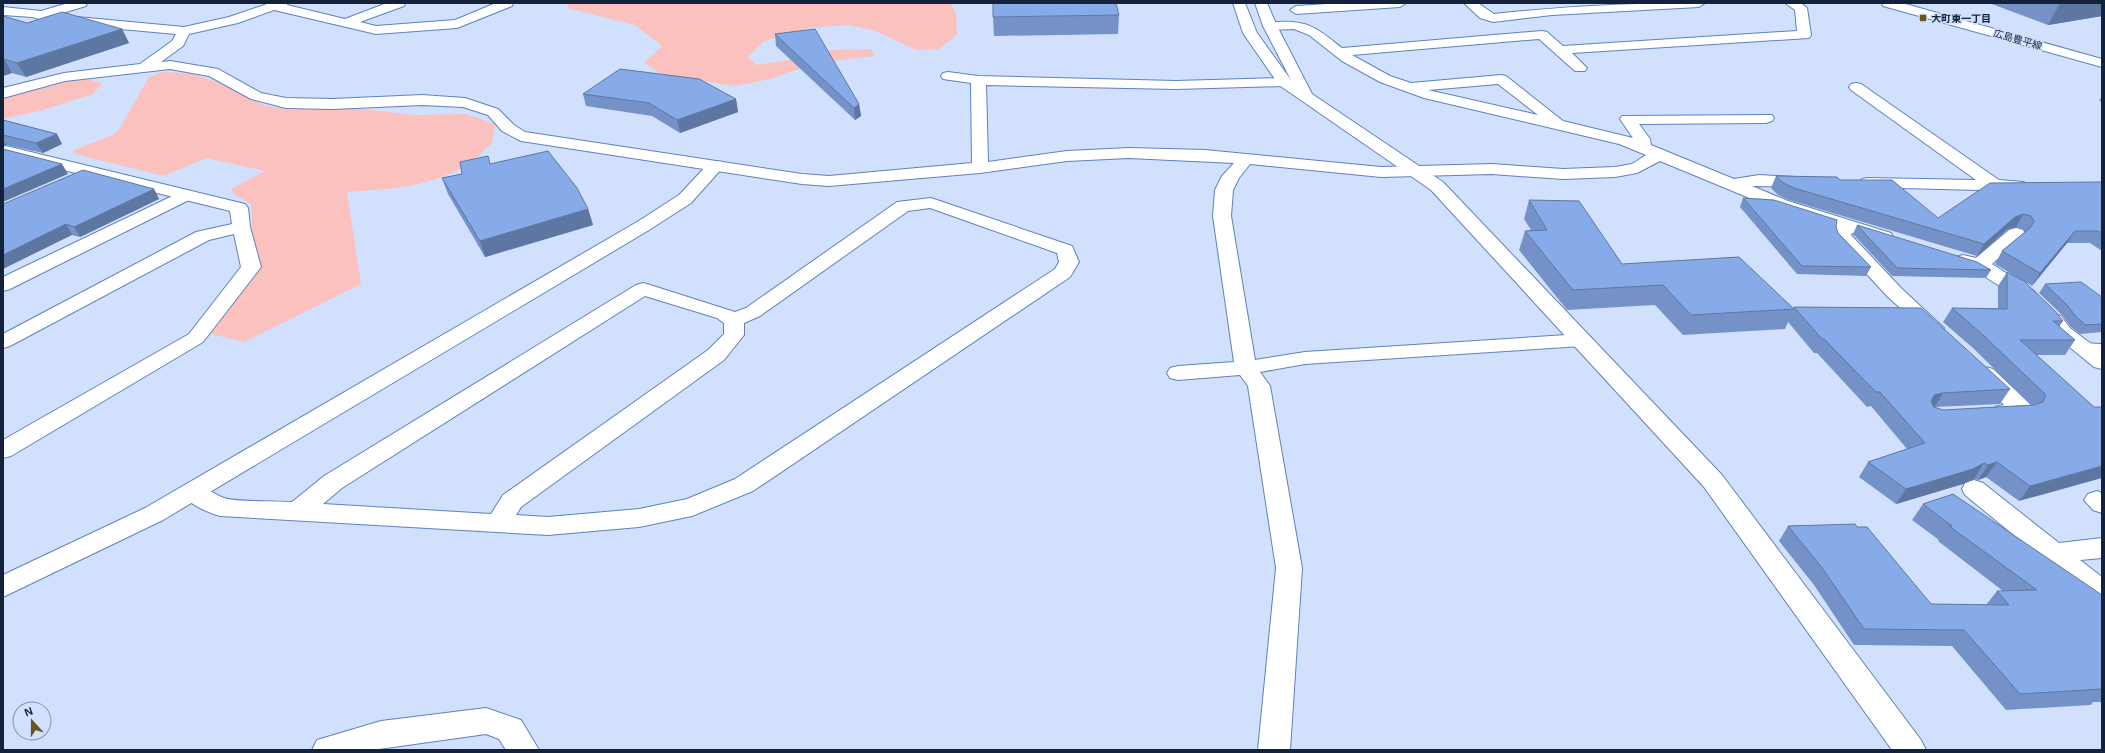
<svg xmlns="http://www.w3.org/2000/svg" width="2105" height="753" viewBox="0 0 2105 753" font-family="Arial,'Noto Sans JP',sans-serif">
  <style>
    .green { fill: #fac1bf }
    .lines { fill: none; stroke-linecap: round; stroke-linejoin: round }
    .lane-casing { stroke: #5e81bf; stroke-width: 2 }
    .street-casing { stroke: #5e81bf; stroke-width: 2 }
    .secondary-casing { stroke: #5e81bf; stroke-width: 2 }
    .primary-casing { stroke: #5e81bf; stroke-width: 2 }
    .lane { fill: #fff; fill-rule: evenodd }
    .street { fill: #fff; fill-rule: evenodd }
    .secondary { fill: #fff; fill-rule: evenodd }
    .primary { fill: #fff; fill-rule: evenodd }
    .wall { fill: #7492c8 }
    .shaded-wall { fill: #5e77a2 }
    .building { fill: #87aae8; stroke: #5e77a2 }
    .poi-dot { fill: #6c5324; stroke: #d1e1fd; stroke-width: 1.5 }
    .labels { text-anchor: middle; stroke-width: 3.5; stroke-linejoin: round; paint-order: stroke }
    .far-poi-label { font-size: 10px; font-weight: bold; fill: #13213a; stroke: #d1e1fd; text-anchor: start }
    .far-street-label { font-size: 10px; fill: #13213a; stroke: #d1e1fd }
  </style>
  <rect width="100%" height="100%" fill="#d1e1fd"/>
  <g class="green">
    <polygon points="568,3 950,3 956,13 957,34 939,49 916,50 873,30 848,25 808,28 764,41 748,57 756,65 783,61 832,50 871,49 875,56 815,63 770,79 734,86 663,75 644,63 662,46 635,25 568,8"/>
    <path d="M161,72l30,1 30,11 42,21 28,5 71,-1 53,6 51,-1 29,10 -3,19c-8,7 -16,16 -26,22 -37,23 -76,24 -119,27l14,92 -117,58 -41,-10 51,-64 -3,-64 -16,-9 -4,-6 34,-18 -59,-13 -42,18 -89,-22 -1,-4 39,-15 7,-7 29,-51z"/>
    <polygon points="83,78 102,83 93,94 43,110 3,119 3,98"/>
  </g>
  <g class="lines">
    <defs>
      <polygon id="lane" points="2081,343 2102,344 2102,352 2076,350 2074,347 2076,344"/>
      <g id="street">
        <path d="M68,3h19l-1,3 -30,9 128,12 45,-10 41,-14h18l-1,2 58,14 42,-16h18l-1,3 -44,16 16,4 79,-6 41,-17h17l-1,3 -55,22 -81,6 -102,-24 -36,13 -49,11 -6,12 -22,16 9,-1 48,8 43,24 25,5 47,1 89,-4 43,3 33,11 16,16 11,7 277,42 27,2 143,-13 -1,-80 -28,-4 -2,-3 2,-3 5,-1 30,4 198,5 108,-3 5,1 2,3 -2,3 -5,1 -108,3 -190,-4 2,77 79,-11 62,-3 76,2 176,17 111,-3 71,5 52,-2 17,-3 14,-9 -27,-11 -195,-46 -44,-16 -38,-21 -33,-26 -15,-6 -24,1 -7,-4c4,-5 9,-4 14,-4 32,-2 41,7 65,26l200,-17 5,1 16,14 234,-15 -2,-21 -10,-7h16l6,5 4,27 -2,3 -237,15 15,15 -2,3h-10l-36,-32 -187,16 38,21 21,7 90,-8 5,1 57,45 70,17 -13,-19 2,-3 150,-1 2,3 -2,3 -6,2 -127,1 11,15 1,6 83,34 25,-4 51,3 3,4 -3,4 -6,1 -52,-1 36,15 103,32 2,4 -2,4 -7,2 -32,-10 -1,2 51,54 42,39 -3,4 -7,2 -7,-2 -39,-35 -53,-57 -2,-4 2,-8 -59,-19 -116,-48 -23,12 -22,4 -52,2 -71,-5 -111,3 -131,-13 -11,14 -6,12 -2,26 24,144 50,-8 277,-18 7,2 4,4 -4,4 -7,2 -277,18 -45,8 10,14 32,182 -12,182h-32l18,-182 -28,-182 -8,-11 -62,5 -8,-2 -3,-5 3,-5 8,-2 56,-4 -21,-146 2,-26 7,-14 12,-13 -105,-5 -62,3 -87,12 -151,13 -27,-2 -281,-43 -19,-10 -14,-16 -25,-8 -41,-2 -89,4 -47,-1 -35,-9 -42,-23 -39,-7 -105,12 -62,17v-10l61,-15 76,-9 32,-23 4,-7 -122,-11 -22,-6 -29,-2v-8l38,4zM1498,84l40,31 -110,-25z"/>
        <polygon points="1342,3 1406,3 1400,7 1296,14 1290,10 1296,6"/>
        <path d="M1464,3h14l16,11c71,-8 140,-11 211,-11l-6,4 -147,8 -59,7 -13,-4z"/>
        <polygon points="1856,83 1861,84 1999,180 2024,182 2027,186 2024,190 2018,191 1862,187 1859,183 1862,179 1868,178 1976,180 1851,90 1849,87 1851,84"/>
        <polygon points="6,146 245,204 248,208 250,227 261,267 203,342 11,456 3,458 3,440 189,334 241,267 234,234 209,240 10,346 3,348 3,334 196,232 232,224 230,211 7,156 3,157 3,147"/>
        <path d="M931,198l141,48 7,16 -9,15 -317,214 -61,25 -53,11 -91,8 -328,-19c-13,-4 -32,-12 -39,-24l3,-6c19,-5 24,6 40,12 12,4 53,3 68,4l32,-26 312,-191 7,-2 7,2 85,27 11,-4 151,-106zM930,208l127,45 2,9 -4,7 -320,210 -48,20 -48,10 -91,8 -32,-2 5,-8 203,-147 20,-25v-12l16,-7 148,-105zM645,296l72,22 7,5v11l-16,16 -205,145 -12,19 -168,-10 19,-16z"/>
        <polygon points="2016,228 2023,230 2025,234 1992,264 2034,291 2037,295 2034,299 2027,301 2020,299 1973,269 1956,265 1953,261 1956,257 1963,255 1976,258 2009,230"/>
        <polygon points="2054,314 2061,316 2070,328 2102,352 2102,369 2094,367 2056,336 2044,320 2047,316"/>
        <polygon points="1985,367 1993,369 2032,406 2035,411 2032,416 2003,419 1995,417 1992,412 1995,407 2004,405 1974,374 1977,369"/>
        <polygon points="1974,480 1983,483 2059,543 2102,538 2102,558 2080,560 2102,577 2102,602 2092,599 1965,495 1962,489 1965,483"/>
        <polygon points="2097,491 2102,493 2102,513 2093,510 2084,500 2088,494"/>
        <polygon points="486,708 521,720 539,750 506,750 499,739 486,734 372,750 312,750 317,740 381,721"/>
      </g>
      <g id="secondary">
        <polygon points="1233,3 1245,3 1257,33 1291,80 1263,26 1255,3 1267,3 1277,26 1312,94 1443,182 1722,475 1921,740 1926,750 1892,750 1704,487 1431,190 1279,85 1243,33"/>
        <polygon points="716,161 722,162 724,166 691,203 649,230 163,520 3,597 3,575 145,508 637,222 679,195 710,162"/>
        <polygon points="185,190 191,191 194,195 191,199 10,289 3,291 3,277"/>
      </g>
      <polygon id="primary" points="1882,3 1902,3 2102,59 2102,67 1883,6"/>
    </defs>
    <use href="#lane" class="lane-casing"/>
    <use href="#street" class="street-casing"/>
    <use href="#secondary" class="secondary-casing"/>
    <use href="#primary" class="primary-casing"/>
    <use href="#lane" class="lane"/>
    <use href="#street" class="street"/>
    <use href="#secondary" class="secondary"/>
    <use href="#primary" class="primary"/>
  </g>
  <g class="wall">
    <polygon points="1989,3 2102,3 2102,16 2048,25"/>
    <polygon points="1119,15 1118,34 994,36 993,17"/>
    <polygon points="3,16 27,23 122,29 129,43 26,77 12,73 3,76"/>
    <polygon points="775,34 859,104 861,116 855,120 776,46"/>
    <polygon points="583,94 736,99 738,112 680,133 652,116 586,106"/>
    <polygon points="2102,96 2102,102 2099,101"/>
    <polygon points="3,120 57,134 62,144 43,153 6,145 3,146"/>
    <polygon points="491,164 588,209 593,225 485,257 448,194 442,178 462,174"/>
    <polygon points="1776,176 1840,180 1938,218 2102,182 2102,251 2090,243 2067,243 2032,286 1995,264 2002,251 2025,232 2023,229 2016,227 2008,229 1977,256 1789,200 1778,195 1771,188"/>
    <polygon points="154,189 159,199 80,237 72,235 3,204"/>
    <polygon points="1743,198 1836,227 1838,233 1871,267 1866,276 1797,274 1740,207"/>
    <polygon points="1529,200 1622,264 1794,308 1794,307 2010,389 2000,404 1935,407 1943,410 2031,405 1973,348 1943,322 1952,308 1998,308 1998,286 2007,272 2063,321 2059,327 2075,340 2065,355 2036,355 2094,407 2019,501 1986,477 1978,480 1974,479 1963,484 1896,504 1859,477 1868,462 1907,449 1871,406 1867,407 1817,353 1814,353 1788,322 1785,329 1683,335 1655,305 1567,310 1519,250 1525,231 1531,230 1524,219"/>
    <polygon points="1857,225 1991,270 1986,278 1892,276 1853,234"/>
    <polygon points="2045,284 2102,297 2102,332 2080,334 2071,327 2062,315 2039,293"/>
    <polygon points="1923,504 2102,595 2102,702 2093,702 2091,705 2006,710 1952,646 1854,645 1814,585 1779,541 1788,526 1857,527 1931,604 1986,605 1997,591 2003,591 1938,541 1939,540 1912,520"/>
  </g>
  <g class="shaded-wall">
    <polygon points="2060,3 2102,3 2102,16 2048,25"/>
    <polygon points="122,29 129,43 26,77 17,63"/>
    <polygon points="3,59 4,59 12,73 3,76"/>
    <polygon points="736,99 738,112 680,133 677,120"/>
    <polygon points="859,104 861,116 855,120 854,108"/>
    <polygon points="57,134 62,144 43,153 36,143"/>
    <polygon points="3,140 6,145 3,146"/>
    <polygon points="62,164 68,174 3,202 3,189"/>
    <polygon points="154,189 159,199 80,237 74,227"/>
    <polygon points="588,209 593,225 485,257 480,241"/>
    <polygon points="2023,214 2016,227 2008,229 1977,256 1984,244 2015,217"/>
    <polygon points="66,224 72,235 3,269 3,255"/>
    <polygon points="2075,231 2067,243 2032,286 2040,273"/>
    <polygon points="1943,393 1934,408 1925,410 1934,395"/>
    <polygon points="1997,462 1986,477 1978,480 1988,465"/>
    <polygon points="1984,463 1974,479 1963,484 1896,504 1906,489"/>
    <polygon points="2102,466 2102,478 2019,501 2030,486"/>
  </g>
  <g class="building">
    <polygon points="993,3 1116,3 1119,15 993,17"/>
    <polygon points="62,12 122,29 17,63 3,59 3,16 27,23"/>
    <polygon points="815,29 859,104 854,108 775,34"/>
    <polygon points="620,69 699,79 736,99 677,120 649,103 583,94"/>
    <polygon points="3,120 57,134 36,143 3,135"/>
    <polygon points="3,149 62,164 3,189"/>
    <polygon points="548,151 577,188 588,209 480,241 442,178 462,174 460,162 488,156 490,164"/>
    <polygon points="83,170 154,189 74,227 66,224 3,255 3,204"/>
    <polygon points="1776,176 1837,177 1840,180 1892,180 1938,218 1990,183 2102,182 2102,233 2098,231 2075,231 2040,273 2002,251 2031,227 2034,221 2031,216 2023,214 2015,217 1984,244 1794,188 1783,183"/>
    <polygon points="1743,198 1774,200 1837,220 1836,227 1838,233 1871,267 1802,266"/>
    <polygon points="1529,200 1579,201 1622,264 1739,257 1794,309 1691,315 1663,285 1573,290 1525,231 1547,230"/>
    <polygon points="1857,225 1977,262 1991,270 1897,268"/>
    <polygon points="2007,272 2024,281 2055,311 2063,321 2053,321 2075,340 2020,340 2094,407 2102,407 2102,466 2030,486 1997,462 1988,465 1984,463 1973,469 1906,489 1868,462 1925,443 1880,392 1876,392 1824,339 1822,339 1794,307 1921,308 2010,389 1943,393 1934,395 1931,402 1934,407 1943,410 2034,405 2043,402 2046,395 1982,334 1952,308 2007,309"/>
    <polygon points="2081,282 2102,297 2102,324 2086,325 2077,318 2068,306 2045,284"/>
    <polygon points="1953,494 2102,595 2102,689 2020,694 1964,630 1864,629 1823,569 1788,526 1855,524 1857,527 1867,527 1931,604 2009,605 1997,591 2037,590 1949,526 1952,526 1923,504"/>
  </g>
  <rect class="poi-dot" x="1919" y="14" width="8" height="8" rx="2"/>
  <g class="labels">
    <g class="far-poi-label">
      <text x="1931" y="22">大町東一丁目</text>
    </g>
    <g class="far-street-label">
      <text transform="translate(2018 39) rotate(16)" y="4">広島豊平線</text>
    </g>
  </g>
  <rect width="2105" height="753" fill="none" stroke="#13213a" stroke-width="8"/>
  <g transform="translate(32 721) rotate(339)"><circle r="19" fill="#d1e1fd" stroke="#8594af"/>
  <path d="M0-3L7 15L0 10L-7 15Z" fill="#6c5324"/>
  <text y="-6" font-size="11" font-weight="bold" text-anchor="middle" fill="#13213a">N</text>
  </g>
</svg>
